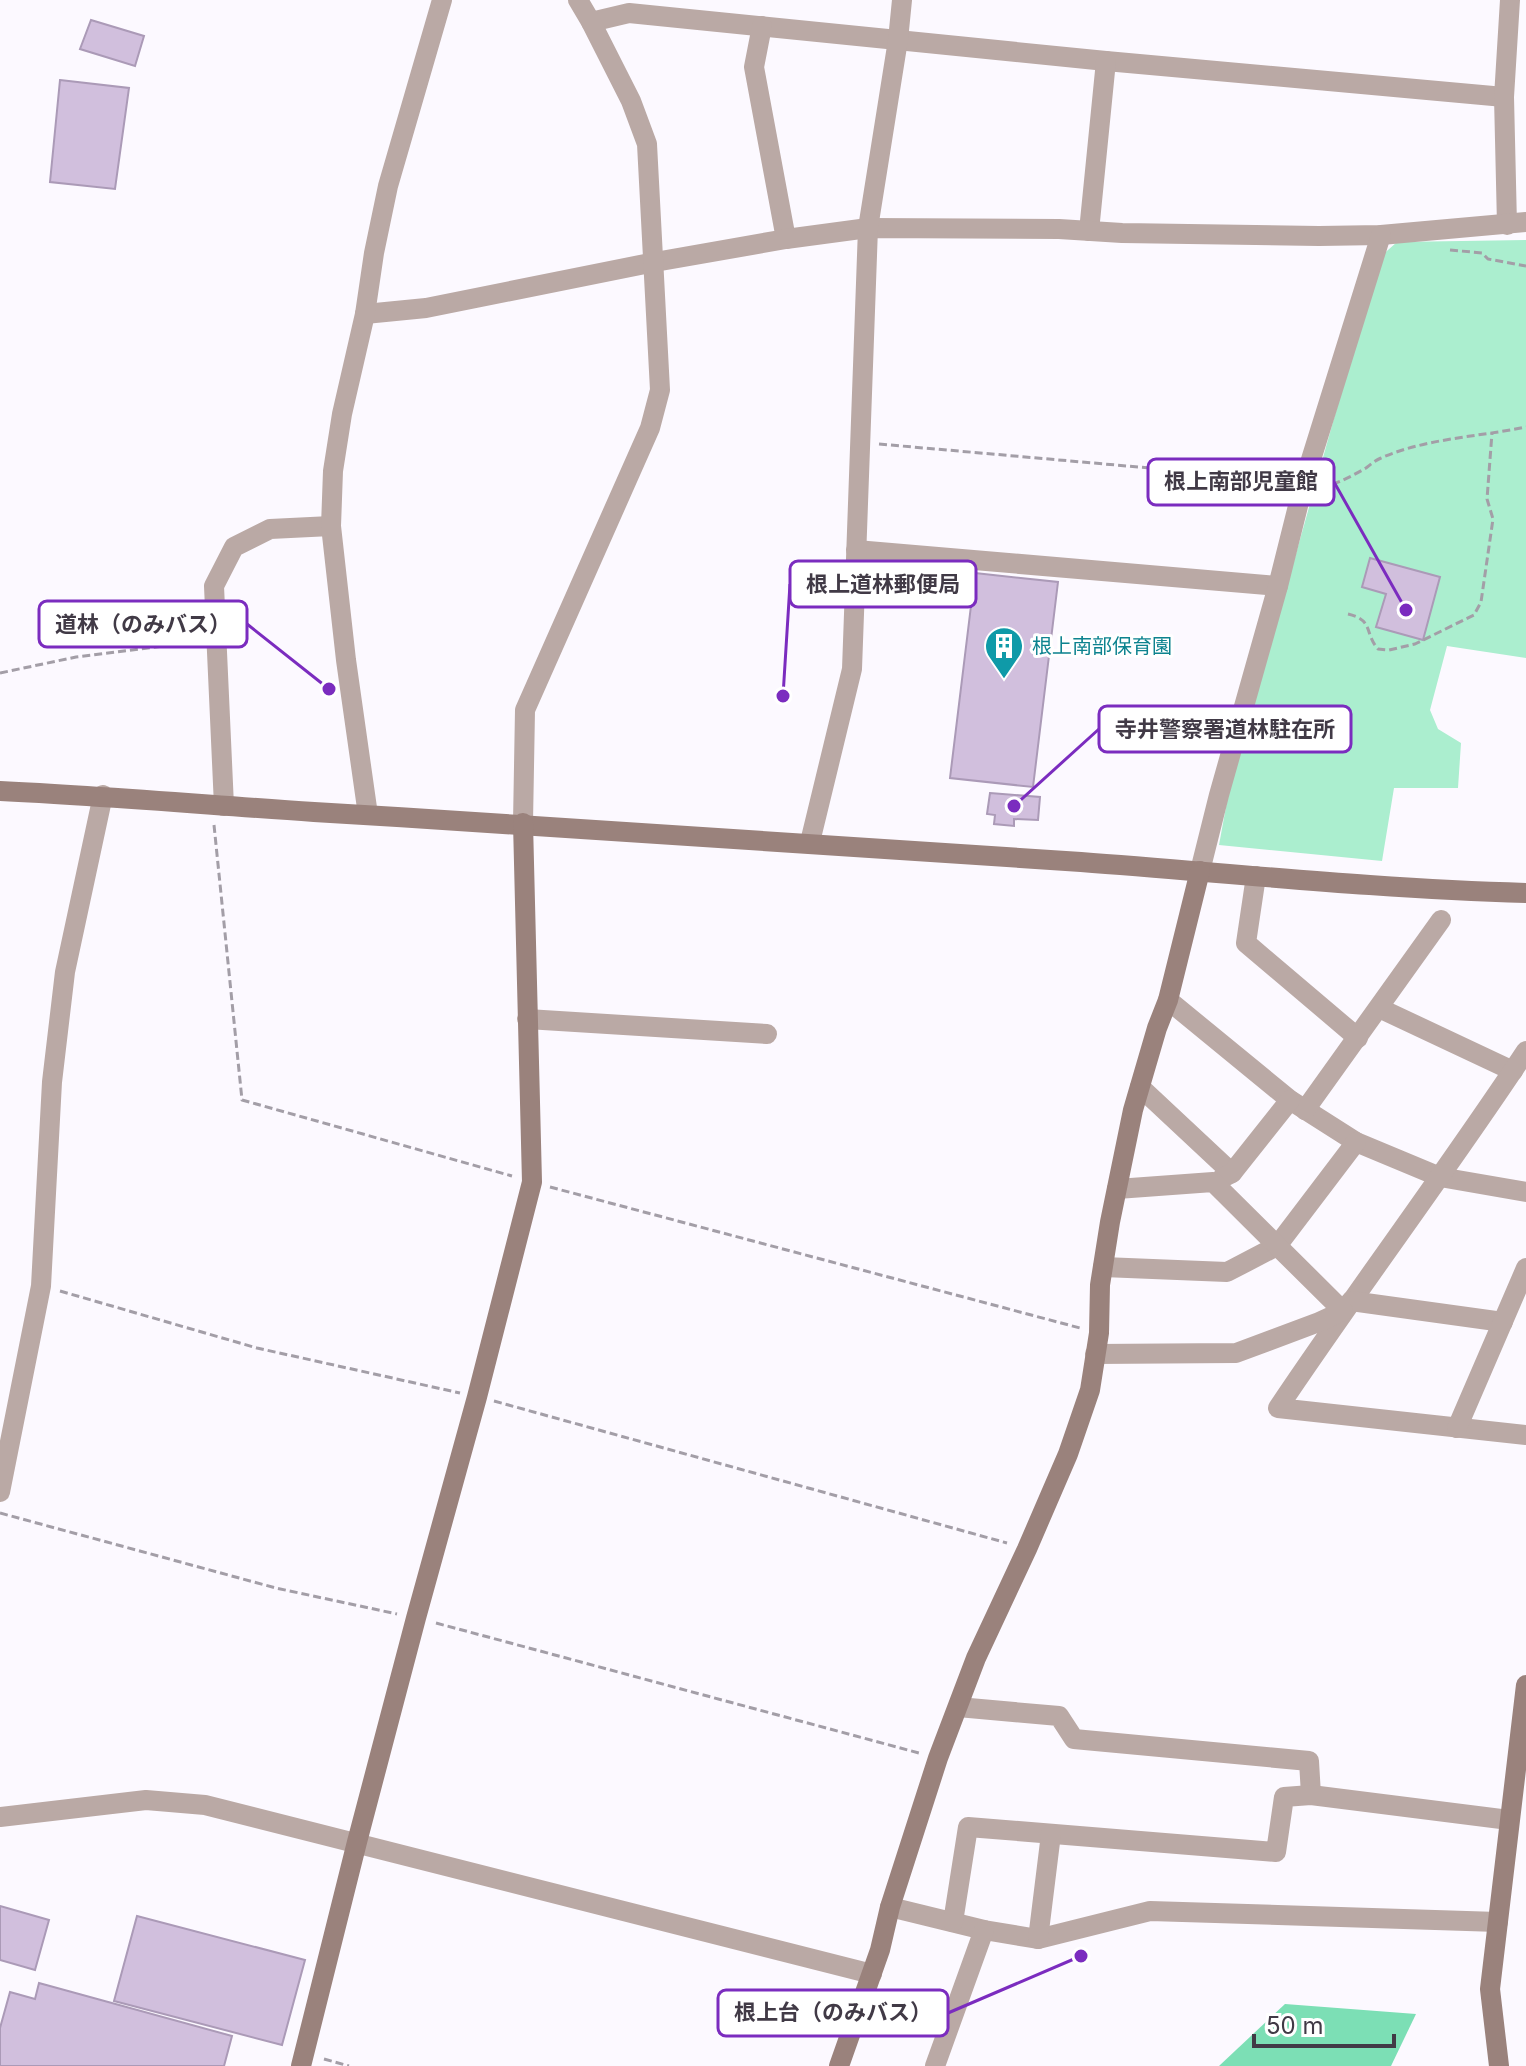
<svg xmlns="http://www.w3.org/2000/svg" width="1526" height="2066" viewBox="0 0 1526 2066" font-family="Inter,'Noto Sans JP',sans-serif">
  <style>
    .green { fill: #abeecf }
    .forest { fill: #7cdfb5 }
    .building { fill: #d1bfdd; stroke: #ab9ab7; stroke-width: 2 }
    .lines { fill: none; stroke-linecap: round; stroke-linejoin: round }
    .path { stroke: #a39ea7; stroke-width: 3; stroke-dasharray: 8 4; stroke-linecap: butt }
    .street { stroke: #baa9a5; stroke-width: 20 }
    .secondary { stroke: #9a827c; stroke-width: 20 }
    .labels { text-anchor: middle; stroke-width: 6; stroke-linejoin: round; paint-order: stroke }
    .culture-label { font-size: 20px; fill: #0d838f; stroke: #fff; text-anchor: start }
    .leader { fill: none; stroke: #7b2cbf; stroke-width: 3 }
    .callout-dot { fill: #7b2cbf; stroke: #fff; stroke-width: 3 }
    .callout { fill: #fff; stroke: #7b2cbf; stroke-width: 3 }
    .callout-label { font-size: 22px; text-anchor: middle; font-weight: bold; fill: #413a46 }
  </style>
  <rect width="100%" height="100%" fill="#fcf9ff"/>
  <polygon class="green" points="1526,240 1526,658 1447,646 1430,710 1438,729 1461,743 1458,788 1394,788 1382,861 1219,845 1228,796 1379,258 1397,242"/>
  <polygon class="forest" points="1285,2004 1416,2014 1391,2066 1219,2066"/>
  <g class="building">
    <polygon points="91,20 144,36 135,66 80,49"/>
    <polygon points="60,80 129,88 115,189 50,182"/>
    <polygon points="1370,558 1440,577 1423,640 1376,627 1386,594 1362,587"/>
    <polygon points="975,573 1058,582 1033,787 950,778"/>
    <polygon points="990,793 1040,797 1038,820 1014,819 1014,826 994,824 995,815 987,814"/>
    <polygon points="0,1906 49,1920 35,1970 0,1960"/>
    <polygon points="137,1916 305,1960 282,2045 114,2001"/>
    <polygon points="39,1983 232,2036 224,2066 0,2066 0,2028 10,1992 35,1999"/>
  </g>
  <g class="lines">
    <g class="path">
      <polyline points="1450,250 1482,253 1488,259 1526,266"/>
      <polyline points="879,444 1285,480"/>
      <path d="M1321,488c16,-4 31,-12 45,-20 5,-4 10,-8 15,-10 46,-20 97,-21 145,-31"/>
      <path d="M1348,614c26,6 16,19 30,35l11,1 26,-6 59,-29 7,-13 12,-83 -6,-20 5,-66"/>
      <polyline points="0,673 76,657 197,642"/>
      <polyline points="214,825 242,1100 512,1176"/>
      <polyline points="550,1187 1080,1328"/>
      <polyline points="60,1291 257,1348 460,1393"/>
      <polyline points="494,1401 1007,1543"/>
      <polyline points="0,1513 276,1588 397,1614"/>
      <polyline points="436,1623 919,1753"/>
      <polyline points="324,2059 349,2066"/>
    </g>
    <g class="street">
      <polyline points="591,22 629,13 1106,61 1504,97"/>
      <polyline points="762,26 754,67 786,239"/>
      <polyline points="1507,225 1504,97 1510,0"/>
      <polyline points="1089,231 1106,61"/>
      <polyline points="365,314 426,308 655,262 786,239 868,228 1059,229 1122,233 1319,236 1381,235 1526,222"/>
      <polyline points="856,550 1278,586"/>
      <polyline points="224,806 214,586 234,547 270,529 331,526"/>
      <polyline points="368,815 346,660 331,526 333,471 342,414 365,314 374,253 388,186 442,0"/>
      <polyline points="523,823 525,710 650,428 660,390 647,144 631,101 591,22 578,0"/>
      <polyline points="810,842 852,669 868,228 898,40 902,0"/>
      <polyline points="1200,871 1219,795 1278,586 1304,482 1381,235"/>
      <polyline points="1256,876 1246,943 1358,1038"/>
      <polyline points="1168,1000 1290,1100 1356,1142 1440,1177 1526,1192"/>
      <polyline points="1379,1008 1513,1071"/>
      <polyline points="527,1019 767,1034"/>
      <path d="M1526,1051c-80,121 -167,236 -248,357l248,27"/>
      <polyline points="1140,1087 1232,1173"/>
      <polyline points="1305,1110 1441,920"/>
      <polyline points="1222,1178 1232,1173 1290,1100"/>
      <polyline points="1103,1267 1227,1272 1277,1246 1356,1142"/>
      <polyline points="1351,1301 1503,1322"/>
      <polyline points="1095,1354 1236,1353 1319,1322 1343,1311 1213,1182 1117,1189"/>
      <polyline points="1457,1428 1526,1268"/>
      <polyline points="0,1492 41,1286 52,1082 65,972 103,795"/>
      <polyline points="958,1707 1059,1716 1074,1739 1309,1761 1311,1795"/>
      <polyline points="0,1817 146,1800 205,1805 872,1974"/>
      <polyline points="890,1907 984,1930 1038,1939 1150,1911 1498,1922"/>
      <polyline points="953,1922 968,1827 1276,1852 1284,1797 1311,1795 1509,1820"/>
      <polyline points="1038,1939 1051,1834"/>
      <polyline points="935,2066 984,1930"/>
    </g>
    <g class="secondary">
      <path d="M0,791c105,5 209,14 314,21 256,15 512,32 767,50 149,11 296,27 445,31"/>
      <polyline points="301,2066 357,1842 416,1618 477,1397 532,1182 523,823"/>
      <polyline points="839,2066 880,1950 890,1907 938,1758 976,1658 1027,1549 1068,1454 1090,1390 1099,1333 1100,1285 1110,1222 1133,1110 1157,1028 1168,1000 1200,871"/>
      <polyline points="1499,2066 1490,1989 1526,1685"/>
    </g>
  </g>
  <defs>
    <symbol id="building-pin" viewBox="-11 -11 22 30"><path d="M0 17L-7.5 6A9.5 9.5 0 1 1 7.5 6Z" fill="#0f9aa8" stroke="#fff"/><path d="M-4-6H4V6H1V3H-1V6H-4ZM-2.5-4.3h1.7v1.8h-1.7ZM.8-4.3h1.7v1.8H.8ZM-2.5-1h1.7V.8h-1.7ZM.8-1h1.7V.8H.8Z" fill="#fff"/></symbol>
  </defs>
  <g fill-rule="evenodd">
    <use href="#building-pin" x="982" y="624" width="44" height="60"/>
  </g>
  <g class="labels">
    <g class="culture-label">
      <text x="1032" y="653">根上南部保育園</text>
    </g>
  </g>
  <path class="leader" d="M1406 610L1334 482M783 696L790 584M329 689L247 624M1014 806L1099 729M1081 1956L948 2013"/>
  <g class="callout-dot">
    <circle cx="1406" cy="610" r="8"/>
    <circle cx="783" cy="696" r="8"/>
    <circle cx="329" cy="689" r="8"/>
    <circle cx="1014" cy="806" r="8"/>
    <circle cx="1081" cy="1956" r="8"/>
  </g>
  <g class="callout">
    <rect x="1148" y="459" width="186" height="46" rx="8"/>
    <rect x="790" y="561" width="186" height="46" rx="8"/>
    <rect x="39" y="601" width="208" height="46" rx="8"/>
    <rect x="1099" y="706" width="252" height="46" rx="8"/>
    <rect x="718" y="1990" width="230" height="46" rx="8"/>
  </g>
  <g class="callout-label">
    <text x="1241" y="489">根上南部児童館</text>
    <text x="883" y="592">根上道林郵便局</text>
    <text x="143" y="632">道林（のみバス）</text>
    <text x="1225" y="737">寺井警察署道林駐在所</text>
    <text x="833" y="2020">根上台（のみバス）</text>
  </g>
  <path d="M1254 2034v12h140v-12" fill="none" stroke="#413a46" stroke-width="4"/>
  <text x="1266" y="2034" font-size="24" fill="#413a46" stroke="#ffffff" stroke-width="6" paint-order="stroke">50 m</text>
</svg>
